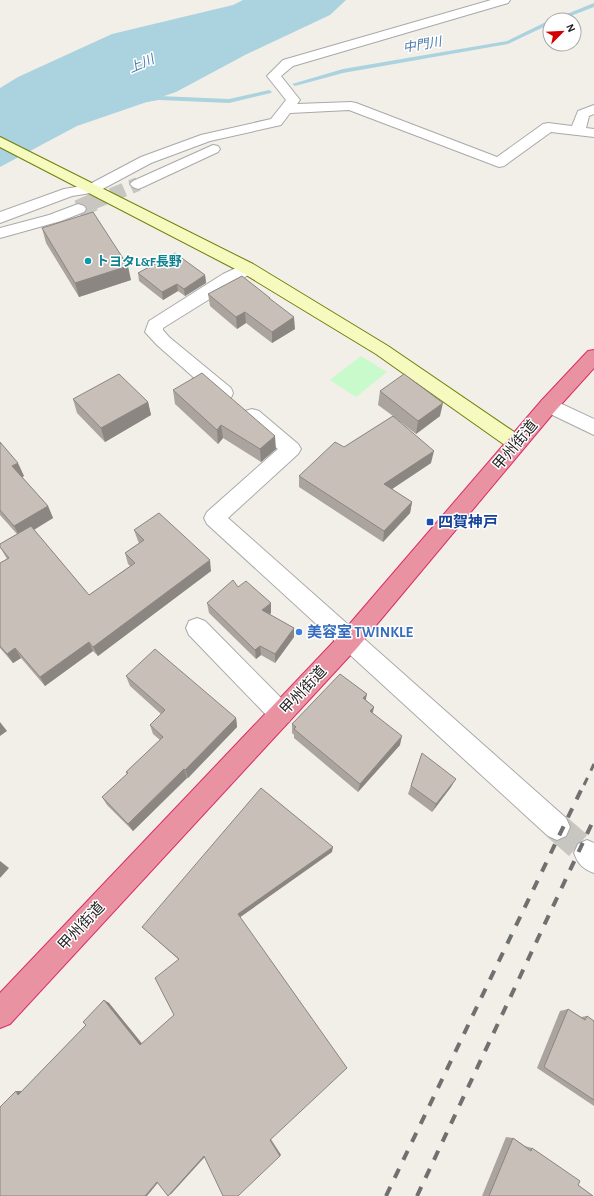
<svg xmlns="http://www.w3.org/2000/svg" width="594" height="1196" viewBox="0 0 594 1196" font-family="'Alegreya Sans','Noto Sans JP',sans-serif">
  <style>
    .park { fill: #c8facc }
    .water { fill: #aad3df }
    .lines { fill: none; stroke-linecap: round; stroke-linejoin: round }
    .stream { fill: #aad3df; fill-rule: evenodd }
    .street-tunnel-far2 { stroke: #c8c6c1; stroke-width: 14; stroke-dasharray: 14 7; stroke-linecap: butt }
    .street-tunnel-far1 { stroke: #c8c6c1; stroke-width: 18; stroke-dasharray: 18 9; stroke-linecap: butt }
    .street-tunnel { stroke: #c8c6c1; stroke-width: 28; stroke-dasharray: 28 14; stroke-linecap: butt }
    .street-casing { stroke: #a9a9a9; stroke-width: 2 }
    .secondary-casing { stroke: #707d05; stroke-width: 2 }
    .highway-casing { stroke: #dc2a67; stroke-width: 2 }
    .street { fill: #fff; fill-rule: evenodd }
    .secondary { fill: #f7fabf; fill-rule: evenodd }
    .highway { fill: #e892a2; fill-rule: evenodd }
    .rail-far1 { stroke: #707070; stroke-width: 3; stroke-dasharray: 8 8; stroke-linecap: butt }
    .rail { stroke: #707070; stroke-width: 4; stroke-dasharray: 10 10; stroke-linecap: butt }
    .wall { fill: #aba49e }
    .shaded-wall { fill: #8b8681 }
    .building { fill: #c7bfb8; stroke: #8b8681 }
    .culture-dot { fill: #0f9aa8; stroke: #fff; stroke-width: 1.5 }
    .transit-dot { fill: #1a4fb4; stroke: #fff; stroke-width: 1.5 }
    .shop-dot { fill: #3f7fe0; stroke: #fff; stroke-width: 1.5 }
    .labels { text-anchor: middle; stroke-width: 3; stroke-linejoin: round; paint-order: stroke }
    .far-water-label { font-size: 13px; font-style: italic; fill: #4a7aab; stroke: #fff }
    .far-culture-label { font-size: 13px; font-weight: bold; fill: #0d838f; stroke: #fff; text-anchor: start }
    .street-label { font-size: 15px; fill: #222; stroke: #fff }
    .transit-label { font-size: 15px; font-weight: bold; fill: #164399; stroke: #fff; text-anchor: start }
    .shop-label { font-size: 15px; font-weight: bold; fill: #366cbe; stroke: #fff; text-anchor: start }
  </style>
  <rect width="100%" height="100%" fill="#f2efe9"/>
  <polygon class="park" points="361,356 387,372 356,397 330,380"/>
  <polygon class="water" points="243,0 346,0 330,15 245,55 176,92 77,126 0,167 0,88 18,77 112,34 233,5"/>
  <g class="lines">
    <g class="stream">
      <polygon points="594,3 594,7 560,20 552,20"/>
      <polygon points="550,20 550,24 508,44 343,73 295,86 292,84 343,69 507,41"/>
      <polygon points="269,90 272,92 271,93 229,103 159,100 147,102 144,100 159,96 229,99"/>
    </g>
    <polyline class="street-tunnel-far2" points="92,203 138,184"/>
    <polyline class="street-tunnel-far1" points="78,209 94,202"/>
    <polyline class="street-tunnel" points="557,827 587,853"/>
    <defs>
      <g id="street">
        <polygon points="491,0 510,0 508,3 293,66 281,76 300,100 297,104 351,102 356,103 497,157 543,124 548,123 572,126 578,111 594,105 594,114 589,116 586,128 594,129 594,137 551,132 504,166 499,167 349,110 290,113 281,125 210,141 151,163 97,192 72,196 0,223 0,212 64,189 88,185 141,157 201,135 271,119 286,100 267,76 283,60"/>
        <polygon points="213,145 218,146 220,149 218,152 143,187 138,189 133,187 130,184 133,181"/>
        <polygon points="78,204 84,206 86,209 84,212 61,221 0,238 0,228 49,215"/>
        <polygon points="247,263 253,264 255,268 253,272 163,328 163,330 169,337 231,388 233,393 231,398 224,400 217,398 157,345 145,332 149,321 223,274"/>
        <polygon points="549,398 594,419 594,435 542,410 540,405 542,400"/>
        <polygon points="252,409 259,411 298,444 301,449 298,454 228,518 566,818 570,827 566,836 557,840 548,836 207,524 204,518 207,512 278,449 245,421 242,416 245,411"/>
        <polygon points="197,618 205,621 289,706 293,714 289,722 281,725 273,722 189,635 186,628 189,621"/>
        <path d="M587,840l7,3v30c-11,-4 -16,-9 -20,-20l4,-9z"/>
      </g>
      <polygon id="secondary" points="0,137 253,264 388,346 523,438 526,443 523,448 516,450 509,448 376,354 241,272 0,147"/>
      <polygon id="highway" points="594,350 594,368 556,410 357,648 10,1024 0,1028 0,993 341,634 542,400 588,351"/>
    </defs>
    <use href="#street" class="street-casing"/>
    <use href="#secondary" class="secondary-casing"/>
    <use href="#highway" class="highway-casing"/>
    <use href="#street" class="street"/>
    <use href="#secondary" class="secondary"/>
    <use href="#highway" class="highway"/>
    <polyline class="rail-far1" points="584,785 594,764"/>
    <g class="rail">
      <polyline points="386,1196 584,784"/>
      <polyline points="417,1196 594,819"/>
    </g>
  </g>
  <g class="wall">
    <polygon points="42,228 131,280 79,297 46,243"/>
    <polygon points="138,273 205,275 206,283 185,296 178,291 163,300 139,281"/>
    <polygon points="208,294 270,298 270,299 295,329 272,343 246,323 237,329 210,306"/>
    <polygon points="173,390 276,449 261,462 223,438 218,444 175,404"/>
    <polygon points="380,391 440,416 416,434 393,416 431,463 392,489 412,502 410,513 383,542 299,487 299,476 393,416 378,405"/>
    <polygon points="73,399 148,402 151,415 105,442 77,413"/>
    <polygon points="0,442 24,476 22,477 48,506 53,518 34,530 89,595 130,566 128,564 125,553 139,543 138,541 134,530 211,571 98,656 93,651 45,686 21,658 13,663 0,648 0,563 7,559 0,547 0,544 17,534 0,515"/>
    <polygon points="238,587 271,613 269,614 294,628 294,637 275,663 261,655 256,659 209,613 207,603"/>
    <polygon points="126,676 236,718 237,727 188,778 187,778 133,831 107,805 102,797 127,774 126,772 160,740 153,734 150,725 161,714 130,686"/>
    <polygon points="366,700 374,707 372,713 400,745 358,792 294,738 294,735 292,733 292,724"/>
    <polygon points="422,753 451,787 432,812 408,794"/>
    <polygon points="332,852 240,917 271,1139 281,1155 205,1157 171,1194 158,1183 22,1091 86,1025 104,1000 109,1003 142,1044 174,1015 178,959 142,927"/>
    <polygon points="568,1009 581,1017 587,1016 594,1021 594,1106 537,1068 560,1011"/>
    <polygon points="506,1137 513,1138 525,1146 532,1148 578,1185 593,1196 482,1196"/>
  </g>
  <g class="shaded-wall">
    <polygon points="128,266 131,280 79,297 75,283"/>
    <polygon points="205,275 206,283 185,296 184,289"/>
    <polygon points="177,284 178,291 163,300 162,292"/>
    <polygon points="245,312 246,323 237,329 236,317"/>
    <polygon points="294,317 295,329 272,343 272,332"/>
    <polygon points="148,402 151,415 105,442 101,428"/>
    <polygon points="443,403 440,416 416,434 418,421"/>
    <polygon points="221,425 223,438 218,444 217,430"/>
    <polygon points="275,436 276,449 261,462 260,449"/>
    <polygon points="434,451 431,463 383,495 384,484"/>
    <polygon points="18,463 24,476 18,479 12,466"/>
    <polygon points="412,502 410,513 383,542 384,531"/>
    <polygon points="48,506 53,518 20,538 14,526"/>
    <polygon points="210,560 211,571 98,656 93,647"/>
    <polygon points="271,603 271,613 263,620 262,610"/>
    <polygon points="294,628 294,637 275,663 275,654"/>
    <polygon points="89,642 93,651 45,686 40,677"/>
    <polygon points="260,646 261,655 256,659 255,650"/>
    <polygon points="15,648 21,658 13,663 7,654"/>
    <polygon points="367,694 365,704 363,698"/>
    <polygon points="374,707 372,716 370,711"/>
    <polygon points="236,718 237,727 188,778 185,770"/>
    <polygon points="0,722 7,731 0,736"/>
    <polygon points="402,736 400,745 358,792 360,784"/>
    <polygon points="184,769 187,778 133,831 128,824"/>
    <polygon points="456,779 451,787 432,812 436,804"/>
    <polygon points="333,847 332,852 239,918 238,914"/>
    <polygon points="0,861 9,868 0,878"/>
    <polygon points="104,1000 109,1003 144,1046 140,1045"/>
    <polygon points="16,1091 23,1091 18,1095"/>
    <polygon points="270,1139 281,1155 280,1156 270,1140"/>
    <polygon points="207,1154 171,1194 168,1196 204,1156"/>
    <polygon points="161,1179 147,1196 145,1196 157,1182"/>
  </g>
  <g class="building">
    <polygon points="93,212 128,266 75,283 42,228"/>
    <polygon points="175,253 205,275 184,289 177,284 162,292 138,273"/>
    <polygon points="242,276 270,298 269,298 294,317 272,332 245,312 236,317 208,294"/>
    <polygon points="202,373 275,436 260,449 221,425 217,430 173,390"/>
    <polygon points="119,374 148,402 101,428 73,399"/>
    <polygon points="404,374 443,403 418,421 380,391"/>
    <polygon points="393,416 434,451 384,484 412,502 384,531 299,476 335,442 344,447"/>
    <polygon points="0,442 18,463 12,466 48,506 14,526 0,510"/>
    <polygon points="159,513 210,560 93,647 89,642 40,677 15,648 7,654 0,646 0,563 9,558 0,547 0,544 31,526 89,595 135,563 125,553 144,540 134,530"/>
    <polygon points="233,580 238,587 246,581 271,603 262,610 294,628 275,654 260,646 255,650 207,603"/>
    <polygon points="155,649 236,718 185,770 184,769 128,824 102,797 128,773 126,772 163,737 150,725 165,710 126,676"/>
    <polygon points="340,674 367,694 363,698 374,707 370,711 402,736 360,784 294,729 296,727 292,724"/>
    <polygon points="422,753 456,779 436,804 411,786"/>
    <polygon points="261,788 333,847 238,914 347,1068 270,1140 280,1156 238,1196 223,1196 204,1156 168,1196 157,1182 145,1196 0,1196 0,1107 16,1091 18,1095 86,1025 83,1022 104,1000 140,1045 174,1015 155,978 179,959 142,927"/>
    <polygon points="568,1009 585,1020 587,1016 594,1021 594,1100 544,1067"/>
    <polygon points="513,1138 531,1151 532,1148 580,1181 578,1185 593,1196 489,1196"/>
  </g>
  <circle class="culture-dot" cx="88" cy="261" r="4"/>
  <rect class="transit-dot" x="426" y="518" width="8" height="8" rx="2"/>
  <circle class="shop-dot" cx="299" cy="632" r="4"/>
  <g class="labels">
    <g class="far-water-label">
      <text transform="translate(422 44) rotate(-10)" y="5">中門川</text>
      <text transform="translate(141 63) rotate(-23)" y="5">上川</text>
    </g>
    <g class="far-culture-label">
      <text x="96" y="266">トヨタL&amp;F長野</text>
    </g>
    <g class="street-label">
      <text transform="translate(515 445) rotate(-50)" y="5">甲州街道</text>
      <text transform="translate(303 690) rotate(-47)" y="5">甲州街道</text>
      <text transform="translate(81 926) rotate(-47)" y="5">甲州街道</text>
    </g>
    <g class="transit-label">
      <text x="438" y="527">四賀神戸</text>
    </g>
    <g class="shop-label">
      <text x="307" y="637">美容室 TWINKLE</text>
    </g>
  </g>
  <g transform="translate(562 32) rotate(66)"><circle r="19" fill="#ffffff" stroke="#a7a7a7"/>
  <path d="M0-3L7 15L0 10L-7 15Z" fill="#d40000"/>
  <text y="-6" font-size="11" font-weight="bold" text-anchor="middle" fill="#222222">N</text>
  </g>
</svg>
